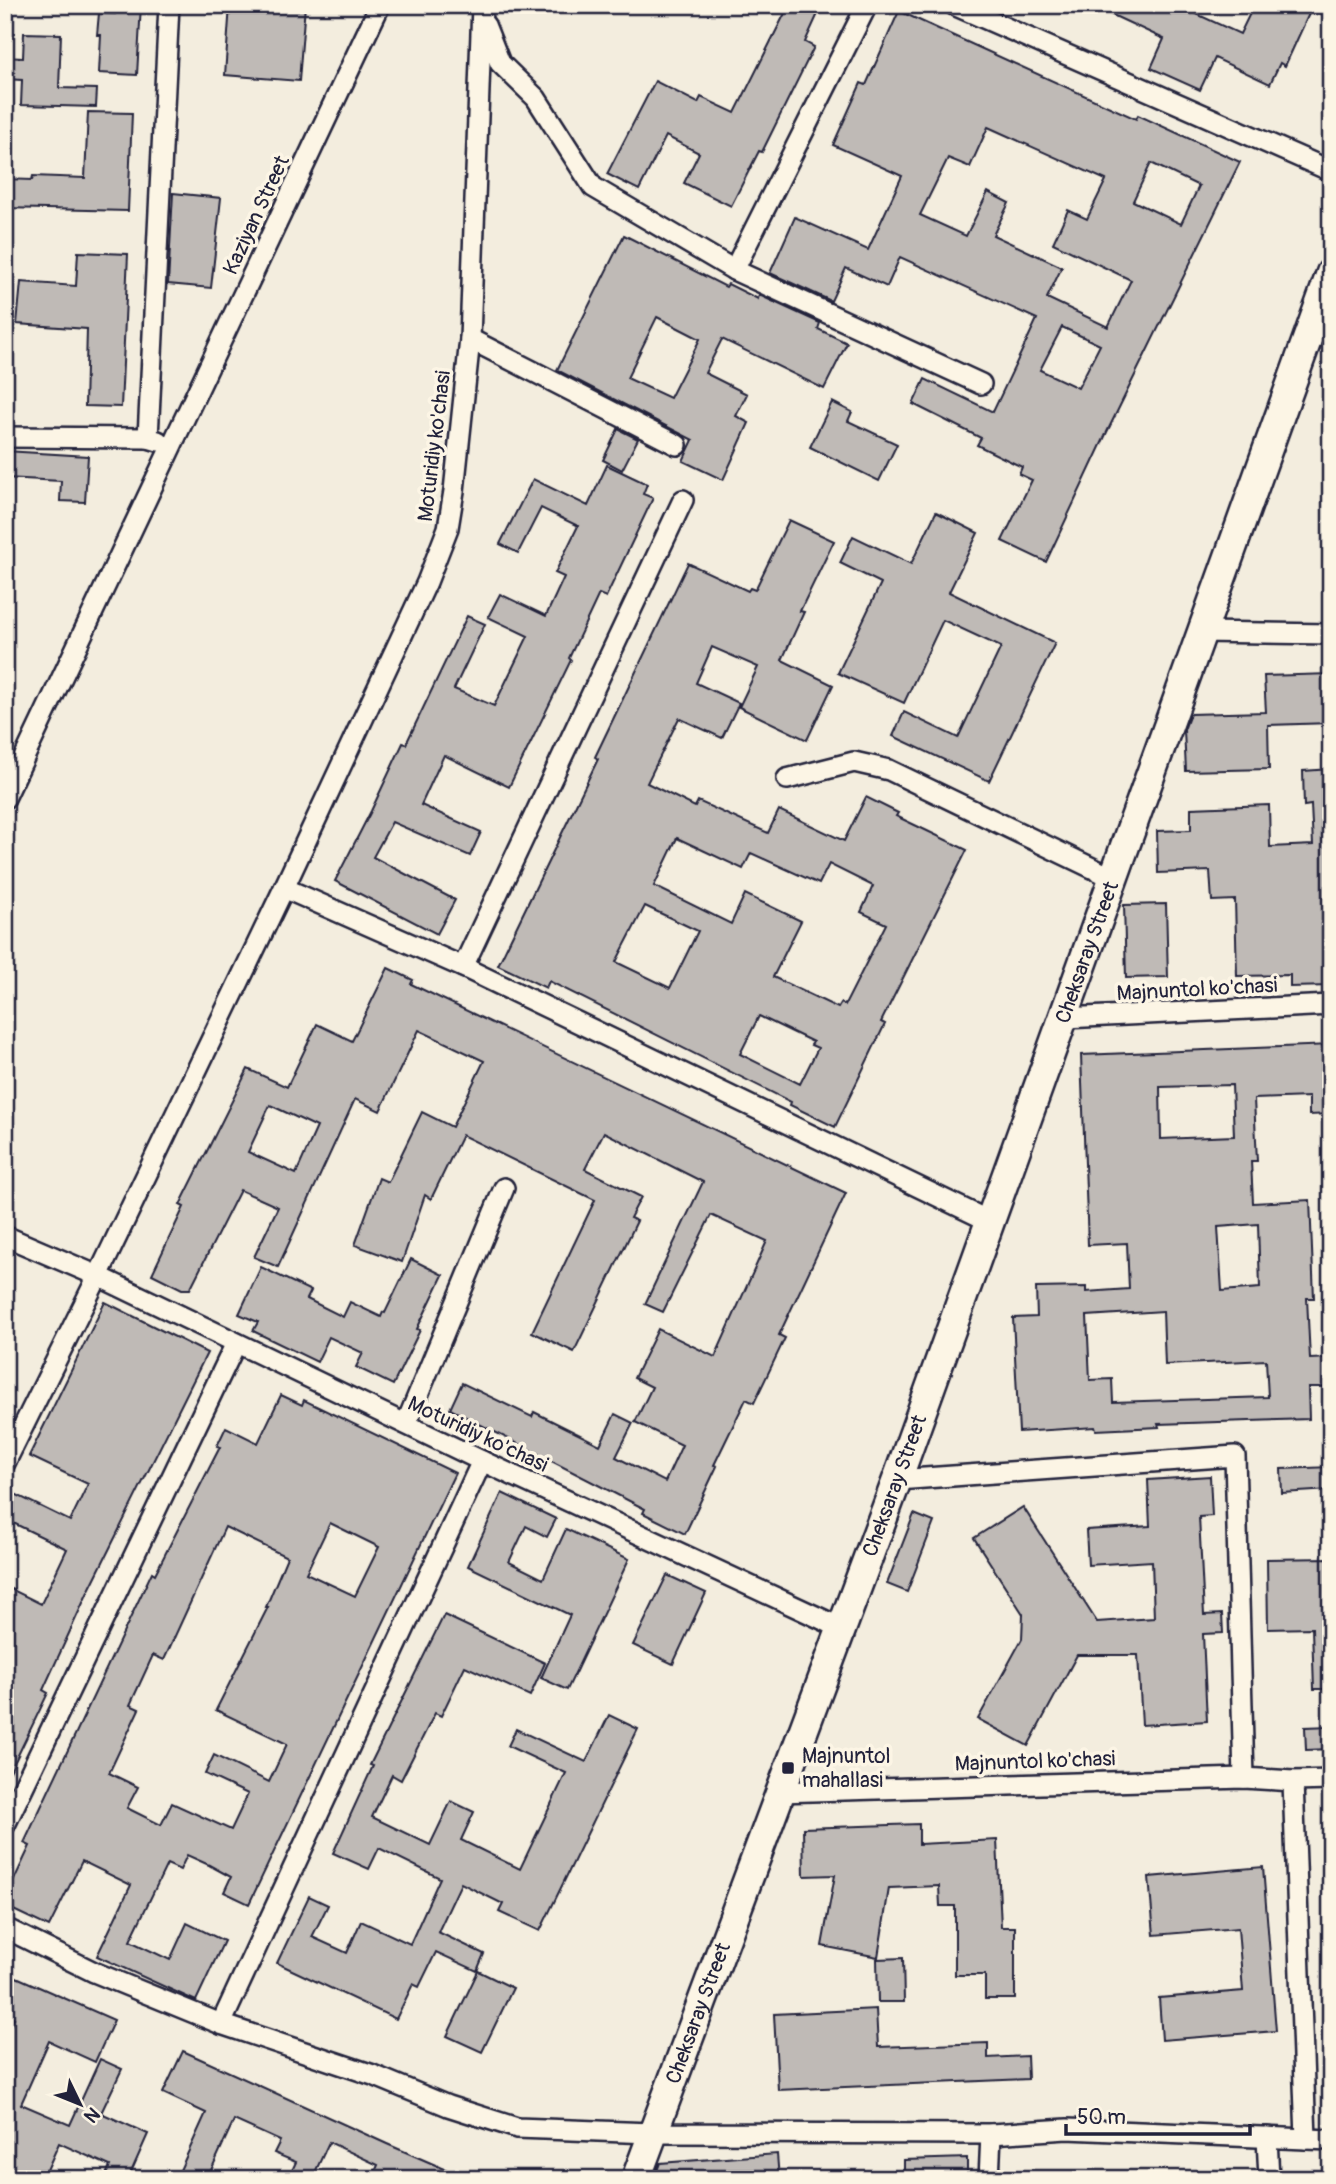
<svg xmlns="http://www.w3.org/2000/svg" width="1336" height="2184" viewBox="0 0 1336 2184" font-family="Pangolin,sans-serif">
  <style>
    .building { fill: #bfbab6; stroke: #22223b; stroke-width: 2; fill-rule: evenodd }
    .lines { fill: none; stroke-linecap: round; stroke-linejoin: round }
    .street-casing { stroke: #22223b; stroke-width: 24 }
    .secondary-casing { stroke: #22223b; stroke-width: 33 }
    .street { stroke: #fcf5e5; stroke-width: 19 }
    .secondary { stroke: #fcf5e5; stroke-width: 28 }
    .poi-dot { fill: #22223b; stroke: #fcf5e5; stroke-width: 2.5 }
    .labels { text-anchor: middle; stroke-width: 7; stroke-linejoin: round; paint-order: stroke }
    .street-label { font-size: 21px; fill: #22223b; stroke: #fcf5e5 }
    .poi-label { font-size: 21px; fill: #22223b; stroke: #fcf5e5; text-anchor: start }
  </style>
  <rect width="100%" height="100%" fill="#f3edde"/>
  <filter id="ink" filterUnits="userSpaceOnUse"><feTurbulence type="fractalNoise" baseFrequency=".0143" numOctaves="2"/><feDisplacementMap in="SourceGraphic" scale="14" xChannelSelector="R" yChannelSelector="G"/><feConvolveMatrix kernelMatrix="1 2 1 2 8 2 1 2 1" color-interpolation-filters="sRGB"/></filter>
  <g filter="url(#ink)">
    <g class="building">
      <polygon points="116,5 141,5 137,75 99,73 101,35 97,35 99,13 115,14"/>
      <polygon points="230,5 305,5 299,81 225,75"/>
      <polygon points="789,5 822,5 805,42 814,47 762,152 759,151 731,206 684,183 699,153 666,136 639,190 607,174 655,81 698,103 701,97 735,113"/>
      <polygon points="1091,5 1177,5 1240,34 1254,5 1313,5 1285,66 1280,63 1270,84 1215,58 1200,90 1151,68 1164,39"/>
      <path d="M899,11l237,108 2,-4 102,47 -133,270 -61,130 -44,-21 30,-61 -13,-6 3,-7 -45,-22 4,-7 -68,-34 12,-25 68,33 44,-93 -137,-62 -13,30 -41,-19 -15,33 -61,-28 25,-56 73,33 34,-74 -69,-31 28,-62 5,2zM988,127l118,53 -19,39 -19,-9 -15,33 78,37 -23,47 -61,-29 15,-31 -69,-32 16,-32 -21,-11 -22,44 -46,-21 28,-57 22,9zM1151,163l48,23 -18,38 -48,-23zM1062,327l38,18 -22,43 -38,-18z"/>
      <polygon points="24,33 61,34 59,88 97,89 96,107 21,105 22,80 5,79 5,57 23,58"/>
      <polygon points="88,112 132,113 128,211 5,208 5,179 32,180 33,176 85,178"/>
      <polygon points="173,193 221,198 211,288 168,284"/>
      <path d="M624,235l102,52 2,-3 30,15 1,-4 61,28 -2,6 29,14 -23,46 -102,-50 -17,34 42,21 -11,22 13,7 -26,57 -40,-19 10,-21 -136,-70zM657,317l43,22 -30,59 -43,-20z"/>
      <polygon points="78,252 128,254 121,407 85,406 87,329 17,324 21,282 76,286"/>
      <polygon points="832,402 852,412 848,421 897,444 879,481 810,447"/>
      <polygon points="618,429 638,439 622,470 603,460"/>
      <polygon points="5,451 88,456 85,502 60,501 61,481 5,478"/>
      <polygon points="607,465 647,484 643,494 653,498 606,597 599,594 569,658 571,660 509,787 444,755 421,805 481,832 470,856 392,822 373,857 455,900 437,934 335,881 371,811 403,743 406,744 467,616 485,624 454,689 494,706 528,636 488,617 500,594 546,616 564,577 555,573 578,526 541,508 518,553 500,544 533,479 588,506"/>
      <polygon points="936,512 978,533 949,592 1055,643 989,781 893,736 904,712 958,738 1001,647 943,620 904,703 838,673 881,583 840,563 853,536 911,564"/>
      <path d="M789,520l45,21 -34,70 4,1 -22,48 51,25 -26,55 -68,-33 19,-40 -46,-20 -16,36 43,20 -17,35 -43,-20 -32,65 48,24 3,-6 70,32 11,-23 65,31 22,-44 32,16 -2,3 71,34 -86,172 4,2 -50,103 -45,-22 1,-3 -242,-121 -3,7 -48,-23 100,-206 -3,-2 93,-194 60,28 2,-3 5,2zM677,838l66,31 8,-16 68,31 10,-20 44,22 -12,26 25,12 -41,81 -4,-2 -3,5 -65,-31 28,-56 -56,-27 -14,30 -77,-38zM645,906l53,25 -28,57 -54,-26zM759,1016l54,26 -2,3 7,3 -18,36 -60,-30z"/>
      <polygon points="1331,674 1331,723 1268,725 1269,769 1186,771 1184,730 1190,714 1266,712 1264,676"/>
      <polygon points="1331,769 1331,986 1290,987 1290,975 1237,976 1235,900 1212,901 1210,871 1158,873 1157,831 1191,830 1191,808 1269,805 1270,847 1313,845 1311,805 1304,806 1303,771"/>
      <polygon points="1166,904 1168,977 1126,978 1124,905"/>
      <path d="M388,968l25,12 -2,4 435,209 -67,142 6,3 -31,65 -8,-4 -32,66 3,1 -32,68 -42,-21 2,-4 -195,-100 12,-26 70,34 2,-5 66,33 15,-31 18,9 -17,34 49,25 17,-37 -47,-23 17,-35 -18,-9 24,-49 57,28 52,-116 -56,-26 -48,97 -18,-8 58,-122 -99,-50 -19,37 56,28 -11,21 7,3 -63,131 -42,-20 63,-132 -133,-65 -31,64 -6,-4 -23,67 -47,-17 24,-67 9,4 34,-70 30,15 32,-66 -65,-31 -39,81 -25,-12 -77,168 -24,-10 24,-50 -38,-17 -50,99h-8l-30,-15 32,-67 -4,-2 68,-136 39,18 30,-63 35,17zM270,1105l47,22 -21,47 -48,-22z"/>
      <path d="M1331,1045v69l-22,1v-18l-55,2 3,62h-6l2,42 57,-3 4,98h-7l3,61 21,-1v29h-23l1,32 -151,5 1,3 -63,3 -1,-3 -76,5 -6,-114 24,-1 -1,-29 50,-1v5l43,-3 -2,-46 -39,2 -7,-190zM1232,1085l2,51 -73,3 -1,-52zM1258,1224l2,64 -38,3 -4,-64zM1163,1311l2,54 101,-5 2,37 -155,5 -1,-23 -22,1 -3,-64z"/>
      <polygon points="411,1259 443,1275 417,1329 420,1330 393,1385 356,1367 363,1353 329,1337 317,1362 253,1331 258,1322 239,1314 261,1267 311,1291 307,1299 343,1317 350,1302 381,1317 383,1312 385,1313"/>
      <polygon points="105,1302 207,1353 87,1594 43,1690 48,1693 5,1782 5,1586 41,1604 67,1549 5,1519 5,1505 11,1492 70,1521 88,1484 29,1456"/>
      <path d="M281,1395l21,10 2,-5 151,73 -206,431 -25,-12 7,-15 -22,-12 -22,-10 -7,15 -13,-6 -37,77 40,19 17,-37 37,18 -28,60 -99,-45 34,-71 -49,-24 -33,66 -44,-21v-7l25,-53 -6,-3 128,-271 3,2 65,-127 -3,-1 9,-19 32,16zM330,1523l49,24 -24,49 -49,-23zM225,1527l62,30 -21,50h2l-52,103 71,34 -18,38 -55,-27 -9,19 43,20 -17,36 -59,-27 -11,22 -34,-17 11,-21 -29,-14 30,-64 -9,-4 23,-50 11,5z"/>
      <polygon points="1331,1467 1331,1490 1282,1493 1281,1469"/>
      <polygon points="1210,1476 1212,1516 1199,1517 1204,1615 1222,1614 1223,1633 1203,1634 1207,1721 1142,1725 1138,1655 1077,1655 1028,1746 978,1719 1022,1639 1023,1614 974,1538 1023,1507 1097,1622 1154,1618 1152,1561 1088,1565 1086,1530 1150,1526 1148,1480"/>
      <polygon points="502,1493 556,1519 547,1537 526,1526 509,1562 543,1579 566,1529 629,1559 567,1690 541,1678 570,1615 468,1566"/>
      <polygon points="914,1514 934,1522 907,1592 887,1584"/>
      <polygon points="1331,1558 1331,1689 1314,1689 1312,1628 1268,1629 1267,1559"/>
      <polygon points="667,1575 706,1593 673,1664 633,1645"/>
      <polygon points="444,1615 545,1663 530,1696 465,1666 441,1716 435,1713 401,1780 392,1775 372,1817 430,1845 451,1801 474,1812 461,1840 520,1869 566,1773 508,1746 516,1729 586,1762 609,1715 638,1729 540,1931 499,1912 503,1904 461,1883 438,1932 484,1954 477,1971 436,1952 419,1987 413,1984 396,2019 277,1963 309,1896 328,1905 312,1937 347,1953 361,1921 410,1944 440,1878 379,1848 369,1869 333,1853 373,1766 370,1765"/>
      <polygon points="1331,1726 1331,1749 1306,1750 1305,1727"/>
      <polygon points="919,1824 919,1844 997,1840 1001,1927 1015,1927 1015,1999 985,1999 985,1975 955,1975 955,1906 940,1906 939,1886 889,1888 878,1957 822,1946 835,1875 804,1876 803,1828"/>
      <polygon points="1263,1867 1276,2031 1162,2040 1159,1998 1243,1991 1238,1928 1154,1935 1149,1877"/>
      <polygon points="903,1958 904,2002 878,2002 877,1959"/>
      <polygon points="478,1971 513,1988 482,2052 447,2036"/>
      <polygon points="5,1972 114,2020 95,2062 49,2041 21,2104 70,2125 100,2059 122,2069 101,2113 148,2134 128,2179 104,2179 110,2166 59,2143 43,2179 5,2179 5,2036 14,2018 5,2014"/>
      <polygon points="876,2009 878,2047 988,2043 988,2058 1027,2056 1028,2079 778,2090 774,2014"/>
      <polygon points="183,2051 387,2144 468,2179 372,2179 378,2165 329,2142 312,2179 288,2179 296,2162 274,2153 280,2141 234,2120 207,2179 176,2179 206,2113 163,2093"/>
      <polygon points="777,2154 779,2179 654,2179 660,2163"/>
      <polygon points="967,2158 967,2179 904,2179 904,2160"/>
    </g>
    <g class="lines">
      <defs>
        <g id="street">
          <polyline points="954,5 1331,171"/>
          <polyline points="485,25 500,63 536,98 593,187 734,270 981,384"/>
          <polyline points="734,270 867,5"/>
          <polyline points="470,339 677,445"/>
          <polyline points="5,437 148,438 158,441"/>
          <polyline points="148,438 169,5"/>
          <polyline points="1201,632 1331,634"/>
          <polyline points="787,779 854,762 889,770 1113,878"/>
          <polyline points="5,798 380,5"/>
          <polyline points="284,888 463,967 991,1222"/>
          <polyline points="463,967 683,500"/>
          <polyline points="1065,1018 1331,1005"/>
          <polyline points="5,1236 98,1276 482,1461 841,1628"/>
          <polyline points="406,1424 504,1188"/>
          <polyline points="5,1463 98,1276 284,888 427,582 448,528 454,491 470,339 482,5"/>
          <polyline points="897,1480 1235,1456 1244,1778"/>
          <polyline points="1293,1781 1306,2139"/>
          <polyline points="779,1792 1244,1778 1293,1781 1331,1780"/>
          <polyline points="5,1825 236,1343"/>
          <polyline points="5,1928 94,1972 221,2024 373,2075 448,2106 517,2128 652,2133 991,2134 1067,2129 1331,2140"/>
          <polyline points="221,2024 482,1461"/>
          <polyline points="1267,2137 1269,2179"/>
          <polyline points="989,2179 991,2134"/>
        </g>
        <g id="secondary">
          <path id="s1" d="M636,2179l261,-699 434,-1207"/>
        </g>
      </defs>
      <use href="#street" class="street-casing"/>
      <use href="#secondary" class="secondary-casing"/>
      <use href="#street" class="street"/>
      <use href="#secondary" class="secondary"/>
    </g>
  </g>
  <rect class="poi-dot" x="781" y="1761" width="14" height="14" rx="3.5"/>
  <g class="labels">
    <g class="street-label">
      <text transform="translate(256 215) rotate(-65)" y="7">Kaziyan Street</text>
      <text transform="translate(434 446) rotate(-83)" y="7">Moturidiy ko'chasi</text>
      <text dy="7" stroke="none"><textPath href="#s1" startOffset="1307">Cheksaray Street</textPath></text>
      <text transform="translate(1197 989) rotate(-3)" y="7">Majnuntol ko'chasi</text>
      <text transform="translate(478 1434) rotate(25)" y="7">Moturidiy ko'chasi</text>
      <text dy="7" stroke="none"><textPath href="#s1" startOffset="740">Cheksaray Street</textPath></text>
      <text transform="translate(1035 1761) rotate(-2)" y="7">Majnuntol ko'chasi</text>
      <text dy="7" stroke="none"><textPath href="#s1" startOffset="177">Cheksaray Street</textPath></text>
    </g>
    <g class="poi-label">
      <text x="802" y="1763">Majnuntol<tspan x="802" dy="24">mahallasi</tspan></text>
    </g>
  </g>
  <rect width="1336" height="2184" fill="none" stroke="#fcf5e5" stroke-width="28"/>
  <rect x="14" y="14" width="1308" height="2156" fill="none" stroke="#22223b" stroke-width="2.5" filter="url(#ink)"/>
  <g transform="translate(80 2104) rotate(133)" stroke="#fcf5e5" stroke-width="5" paint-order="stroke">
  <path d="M0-5L12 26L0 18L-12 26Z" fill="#22223b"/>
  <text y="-10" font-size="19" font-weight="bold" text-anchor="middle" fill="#22223b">N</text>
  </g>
  <path d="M1066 2124v10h184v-10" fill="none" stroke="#22223b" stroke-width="3.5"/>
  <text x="1077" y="2124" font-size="21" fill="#22223b" stroke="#fcf5e5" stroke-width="5" paint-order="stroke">50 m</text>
</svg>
